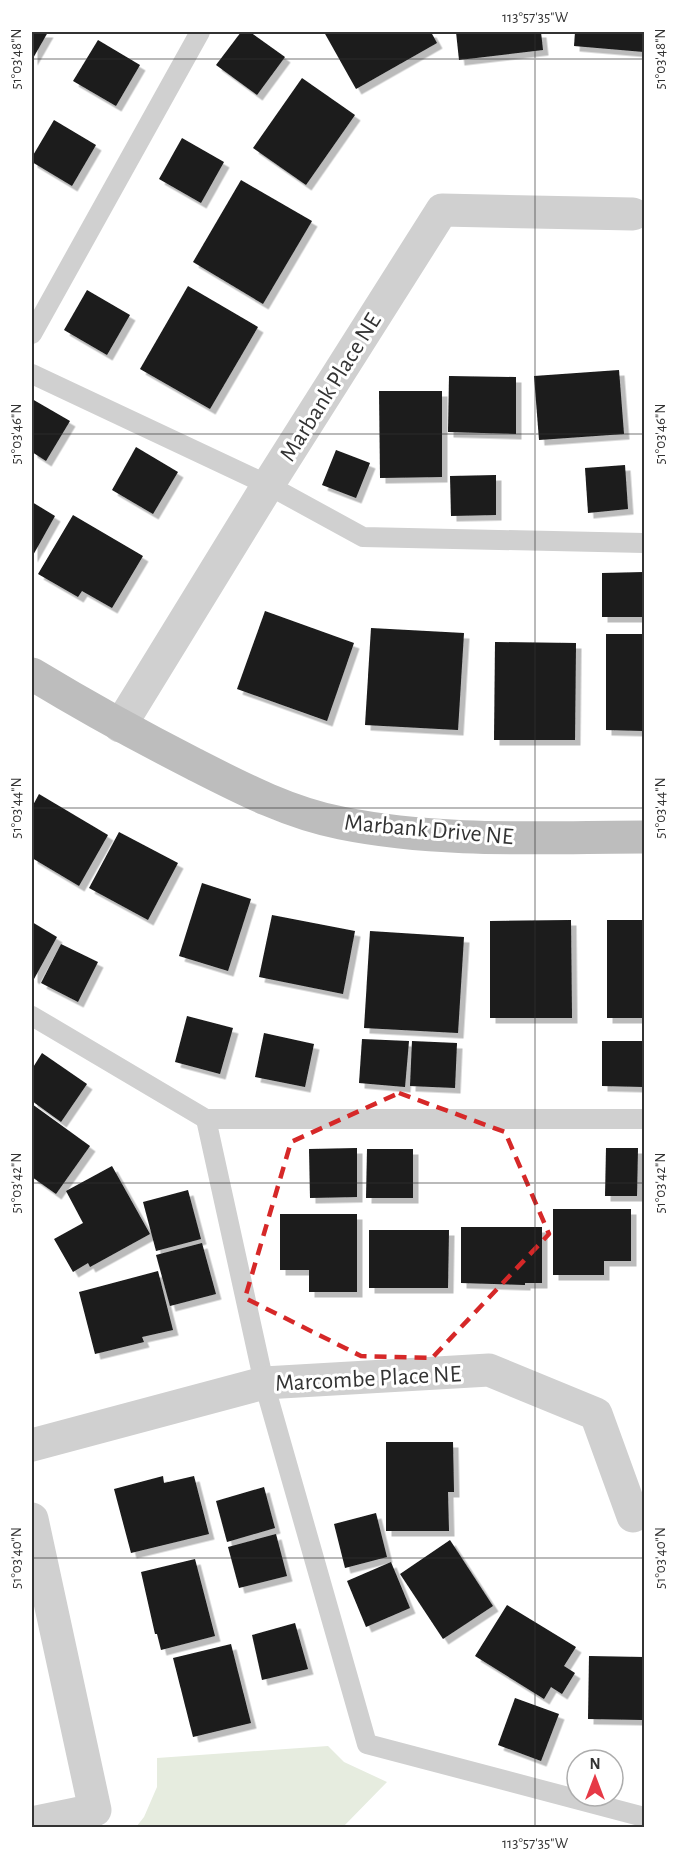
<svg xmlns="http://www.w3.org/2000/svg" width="676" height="1859" viewBox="0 0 676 1859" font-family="'Alegreya Sans',sans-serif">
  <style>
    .green { fill: #e6ecdf }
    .building { fill: #1a1a1a; filter: url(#shadow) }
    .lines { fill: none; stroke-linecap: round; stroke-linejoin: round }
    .lane { stroke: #d0d0d0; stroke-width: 20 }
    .street { stroke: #d0d0d0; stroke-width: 33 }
    .secondary { stroke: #bdbdbd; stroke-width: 33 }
    .marked { fill: none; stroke: #d62828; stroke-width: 4.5; stroke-dasharray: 12 8; stroke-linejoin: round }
    .ticks { fill: none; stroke: #333; stroke-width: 1.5; stroke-opacity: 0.45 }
    .labels { text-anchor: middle; stroke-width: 6; stroke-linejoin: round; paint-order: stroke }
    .street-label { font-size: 24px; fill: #333; stroke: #fff }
    .neatline { fill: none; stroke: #333; stroke-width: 2 }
    .ticks-label { font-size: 15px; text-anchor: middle; fill: #333 }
  </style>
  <defs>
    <filter id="shadow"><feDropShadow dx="5.5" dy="5.5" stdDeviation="0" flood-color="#0004"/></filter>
  </defs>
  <rect width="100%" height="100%" fill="#fff"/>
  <polygon class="green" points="328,1746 344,1762 387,1782 343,1827 136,1827 144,1817 157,1787 157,1758"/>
  <g class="building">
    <polygon points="32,32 48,32 32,60"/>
    <polygon points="241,32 250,32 285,57 257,95 216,65"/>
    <polygon points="324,32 431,32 437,43 356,89"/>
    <polygon points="456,32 541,32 543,50 459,60"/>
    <polygon points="575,32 644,32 644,52 574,46"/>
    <polygon points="98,40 140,65 116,106 73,81"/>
    <polygon points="302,78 355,115 306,185 253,148"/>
    <polygon points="54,120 96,145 72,186 32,162 32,157"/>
    <polygon points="182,138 224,162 201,203 159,179"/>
    <polygon points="241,180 312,221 263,304 193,262"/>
    <polygon points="188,286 258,327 210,409 140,369"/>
    <polygon points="87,290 130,315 107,355 64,330"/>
    <polygon points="619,370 624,434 539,440 534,376"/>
    <polygon points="449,376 516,377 516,434 448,432"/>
    <polygon points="379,391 442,391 442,477 380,478"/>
    <polygon points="32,399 70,421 46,461 32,452"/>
    <polygon points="136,447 178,472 153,514 112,490"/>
    <polygon points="336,450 370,463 356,498 322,485"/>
    <polygon points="625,465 628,509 588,513 585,468"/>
    <polygon points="496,475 496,515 451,516 450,476"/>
    <polygon points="32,502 55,516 32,557"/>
    <polygon points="73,515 143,556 112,608 82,591 78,597 38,574"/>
    <polygon points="644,572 644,617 602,617 602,573"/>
    <polygon points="265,611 354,643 327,721 237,689"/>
    <polygon points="371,628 464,633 458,730 365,725"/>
    <polygon points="606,634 644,634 644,731 606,730"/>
    <polygon points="495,642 576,643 575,740 494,740"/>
    <polygon points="39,794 108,835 79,886 32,858 32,807"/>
    <polygon points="119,832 178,863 148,920 89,888"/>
    <polygon points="202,883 251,899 228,971 179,956"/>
    <polygon points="272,915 355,931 343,994 259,977"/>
    <polygon points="571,920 572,1018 490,1018 490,921"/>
    <rect x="607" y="920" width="37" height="98"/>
    <polygon points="32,922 57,937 34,979 32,977"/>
    <polygon points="370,931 464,937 458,1033 364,1028"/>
    <polygon points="61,944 98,962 78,1002 41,983"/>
    <polygon points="187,1016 233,1028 220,1074 175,1062"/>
    <polygon points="264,1033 314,1044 305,1087 255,1077"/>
    <polygon points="362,1039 409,1041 405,1087 359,1083"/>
    <polygon points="412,1041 457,1043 455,1088 410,1086"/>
    <polygon points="602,1041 644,1041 644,1087 602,1086"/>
    <polygon points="42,1053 87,1084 61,1122 32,1101 32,1069"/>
    <polygon points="32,1104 90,1146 56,1194 32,1177"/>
    <polygon points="357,1148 357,1197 310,1198 309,1149"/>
    <polygon points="606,1148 638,1148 637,1196 605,1196"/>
    <polygon points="367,1149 413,1149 413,1198 366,1198"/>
    <polygon points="112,1166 150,1234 90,1267 88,1263 73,1272 54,1239 83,1223 66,1191"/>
    <polygon points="188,1190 201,1239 156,1251 143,1202"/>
    <polygon points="553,1209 631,1209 631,1261 604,1261 604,1275 553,1275"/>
    <polygon points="280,1214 357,1214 357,1292 309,1292 309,1270 280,1270"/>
    <polygon points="461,1227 542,1227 542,1283 525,1283 525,1285 461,1283"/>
    <polygon points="369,1230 449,1230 448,1288 369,1288"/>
    <polygon points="202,1243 216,1294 170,1306 156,1255"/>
    <polygon points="158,1271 173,1330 142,1337 144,1342 95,1354 79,1292"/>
    <polygon points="386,1442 453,1442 454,1492 448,1492 449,1531 386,1531"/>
    <polygon points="163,1476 164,1483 194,1476 209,1534 131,1553 114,1489"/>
    <polygon points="264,1487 275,1528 227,1542 216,1501"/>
    <polygon points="376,1513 387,1557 345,1568 334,1524"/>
    <polygon points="276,1534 287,1576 239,1588 228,1547"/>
    <polygon points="450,1540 493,1606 443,1639 400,1574"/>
    <polygon points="195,1559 215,1636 161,1650 157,1634 155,1634 141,1572"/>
    <polygon points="391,1562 410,1608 366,1627 347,1581"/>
    <polygon points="507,1605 576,1647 564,1666 575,1673 562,1694 551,1687 544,1699 475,1656"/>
    <polygon points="295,1623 308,1669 262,1680 252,1635"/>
    <polygon points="231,1644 251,1723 193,1737 173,1658"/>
    <polygon points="589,1656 644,1657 644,1720 588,1719"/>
    <polygon points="515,1698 559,1714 541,1761 498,1745"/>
  </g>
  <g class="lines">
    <g class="lane">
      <polyline points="32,334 200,32"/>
      <polyline points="32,374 268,485 363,537 644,543"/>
      <polyline points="32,1016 206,1119 644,1119"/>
      <polyline points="206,1119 264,1383 367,1744 644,1817"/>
    </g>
    <g class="street">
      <polyline points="120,726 268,485 442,210 633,214"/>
      <polyline points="32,1445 264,1383 489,1370 596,1414 633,1516"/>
      <polyline points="32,1519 95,1810 32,1823"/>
    </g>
    <path class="secondary" d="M32,674c53,32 107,62 162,90 47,24 95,49 147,59 99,20 203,14 303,14"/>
  </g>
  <path class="marked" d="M399,1093l106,39 44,102 -117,124 -71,-2 -116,-58 46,-156z"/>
  <path class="ticks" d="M535,32v1796M32,59h612M32,434h612M32,808h612M32,1183h612M32,1558h612"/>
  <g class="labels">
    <g class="street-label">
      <text transform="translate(330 387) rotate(-58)" y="8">Marbank Place NE</text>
      <text transform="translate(429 829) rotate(5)" y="8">Marbank Drive NE</text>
      <text transform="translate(368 1378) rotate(-3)" y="8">Marcombe Place NE</text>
    </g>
  </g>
  <rect width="676" height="1859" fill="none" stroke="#ffffff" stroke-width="66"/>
  <g transform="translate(595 1778)"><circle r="28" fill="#ffffff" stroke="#adadad" stroke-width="1.5"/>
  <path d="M0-4.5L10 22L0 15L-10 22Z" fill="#e63946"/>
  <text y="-9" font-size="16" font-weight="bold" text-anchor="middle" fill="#333333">N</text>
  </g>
  <rect x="33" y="33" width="610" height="1793" class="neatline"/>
  <g class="ticks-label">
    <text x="535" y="22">113°57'35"W</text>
    <text transform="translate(16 59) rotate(-90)" y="5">51°03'48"N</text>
    <text transform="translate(660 59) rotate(-90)" y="5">51°03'48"N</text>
    <text transform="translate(16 434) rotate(-90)" y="5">51°03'46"N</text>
    <text transform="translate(660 434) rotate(-90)" y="5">51°03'46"N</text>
    <text transform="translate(16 808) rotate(-90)" y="5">51°03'44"N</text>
    <text transform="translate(660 808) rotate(-90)" y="5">51°03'44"N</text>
    <text transform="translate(16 1183) rotate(-90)" y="5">51°03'42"N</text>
    <text transform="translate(660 1183) rotate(-90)" y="5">51°03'42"N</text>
    <text transform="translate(16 1558) rotate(-90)" y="5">51°03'40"N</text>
    <text transform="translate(660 1558) rotate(-90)" y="5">51°03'40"N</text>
    <text x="535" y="1848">113°57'35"W</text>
  </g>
</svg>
